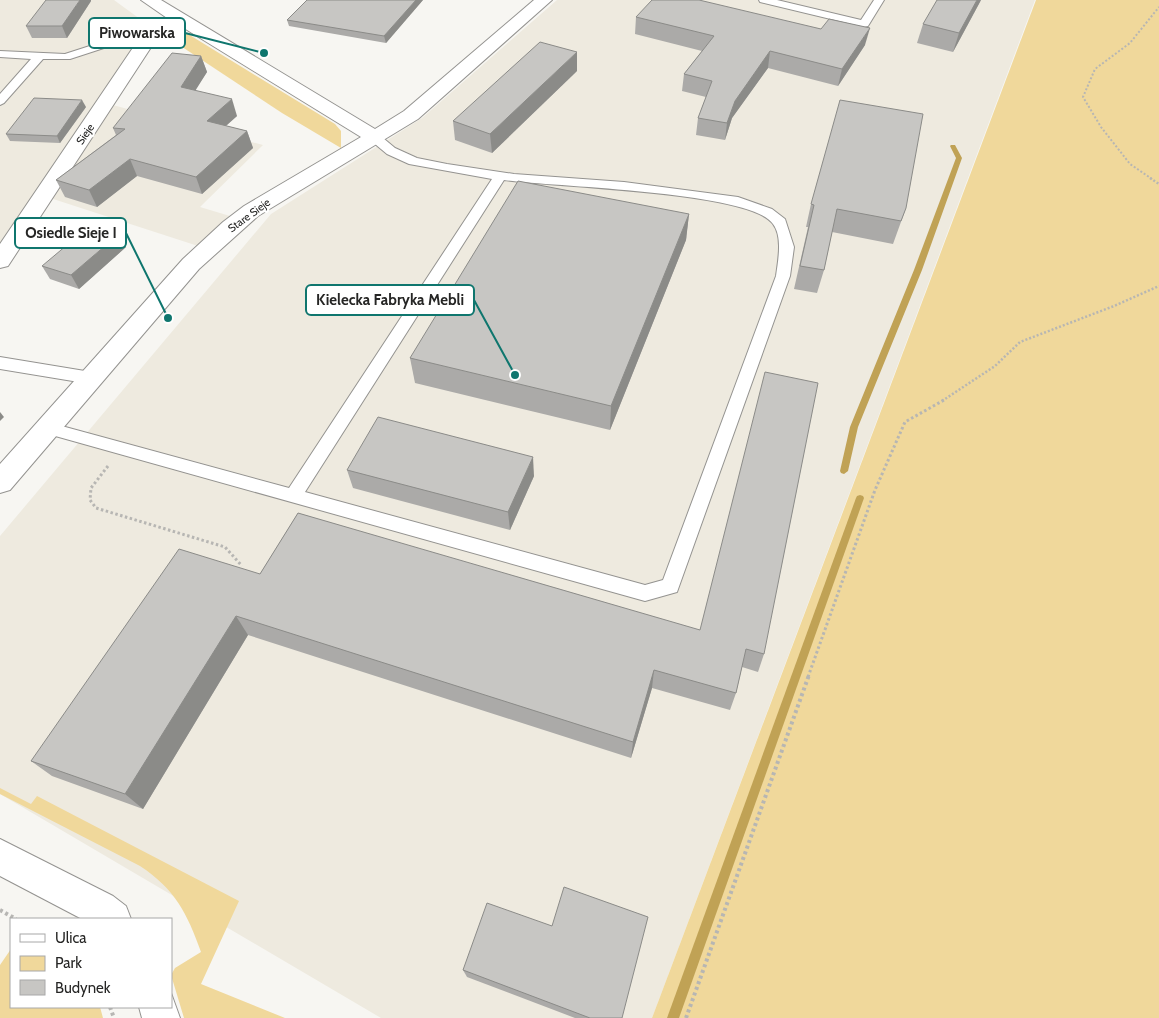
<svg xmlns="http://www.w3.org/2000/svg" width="1159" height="1018" viewBox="0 0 1159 1018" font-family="Cabin,sans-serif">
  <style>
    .built { fill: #eeeadf }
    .green { fill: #f0d89b }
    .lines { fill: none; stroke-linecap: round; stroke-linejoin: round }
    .stream { fill: #c0a255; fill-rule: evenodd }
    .lane-casing { stroke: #949390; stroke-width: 2 }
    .street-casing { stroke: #949390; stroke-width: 2 }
    .path-far3 { stroke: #b7b6b3; stroke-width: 2; stroke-dasharray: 2 2; stroke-linecap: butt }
    .path-far2 { stroke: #b7b6b3; stroke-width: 2.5; stroke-dasharray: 2 2; stroke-linecap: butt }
    .path-far1 { stroke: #b7b6b3; stroke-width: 3; stroke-dasharray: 2.5 2.5; stroke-linecap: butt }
    .path { stroke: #b7b6b3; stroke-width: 4; stroke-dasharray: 3 3; stroke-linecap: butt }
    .lane { fill: #fff; fill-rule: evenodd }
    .street { fill: #fff; fill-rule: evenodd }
    .wall { fill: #abaaa8 }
    .shaded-wall { fill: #8b8b88 }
    .building { fill: #c7c6c3; stroke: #8b8b88 }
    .labels { text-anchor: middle; stroke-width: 4.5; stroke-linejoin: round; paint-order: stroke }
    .far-street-label { font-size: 11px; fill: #262625; stroke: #fff }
    .leader { fill: none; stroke: #0f766e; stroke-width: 2 }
    .callout-dot { fill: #0f766e; stroke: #fff; stroke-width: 2 }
    .callout { fill: #fff; stroke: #0f766e; stroke-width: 2 }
    .callout-label { font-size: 15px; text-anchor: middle; font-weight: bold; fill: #262625 }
  </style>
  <rect width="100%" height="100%" fill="#f7f6f2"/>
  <g class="built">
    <polygon points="0,0 114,0 151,27 109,104 263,145 200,207 230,216 198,246 47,197 0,268"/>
    <polygon points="557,0 1035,0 652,1018 381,1018 0,794 0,536 271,214 422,118"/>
  </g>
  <g class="green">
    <polygon points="1036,0 1159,0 1159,1018 652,1018"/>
    <polygon points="167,28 178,29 188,34 335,124 341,131 341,148 282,113 158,31"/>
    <path d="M0,788l31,16 6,-8 202,105 -38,83 84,34h-101l-13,-43 4,-7 26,-16c-14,-39 -26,-63 -61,-86l-140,-72z"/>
    <polygon points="11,949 11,1007 100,1007 103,1018 0,1018 0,965"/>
  </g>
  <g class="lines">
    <g class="stream">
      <polygon points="951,145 955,145 962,158 922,270 858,427 848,471 844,474 841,473 840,471 850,427 914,270 956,158 950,146"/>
      <polygon points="860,495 863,496 864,498 679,1018 667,1018 856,498 857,496"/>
    </g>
    <defs>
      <g id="lane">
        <polygon points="759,0 777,0 861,20 874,0 884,0 868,26 864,27 760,2"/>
        <polygon points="155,25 160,28 159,30 70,59 43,59 4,103 0,105 0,94 31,59 0,57 0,51 65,54"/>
        <path d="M373,132l4,1 18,15 22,10 30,6 67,10 110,8 114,15 34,12 13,10 9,28 -4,29 -113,316 -32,9 -604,-169 -2,-4 2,-4 6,-2 242,66 203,-309 -83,-15 -22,-10 -18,-15 -2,-3 2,-3zM504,180c46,7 247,11 269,44 10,13 5,37 3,52l-113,304 -18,5 -340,-93z"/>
        <polygon points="0,357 91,372 97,374 99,378 97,382 91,384 0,369"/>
      </g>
      <g id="street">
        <polygon points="141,0 161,0 375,129 404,111 534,0 552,0 418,119 258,216 199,269 10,490 0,493 0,464 183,259 223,222 244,206 361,137 179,25 161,32 8,266 0,268 0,244 149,24 167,18"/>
        <polygon points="0,839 113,896 126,906 131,919 82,919 0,876"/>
        <polygon points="171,993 180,1018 142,1018 139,1007 171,1007"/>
      </g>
    </defs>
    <use href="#lane" class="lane-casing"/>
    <use href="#street" class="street-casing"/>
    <polyline class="path-far3" points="1152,179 1130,164 1101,127 1083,97 1095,69 1130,43 1159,7"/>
    <g class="path-far2">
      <polyline points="1150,178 1159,184"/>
      <polyline points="942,401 995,366 1020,342 1114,306 1159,286"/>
    </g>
    <g class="path-far1">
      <polyline points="108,466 91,488 90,500 96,508 225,547 242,566"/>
      <polyline points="808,677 875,490 905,422 944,400"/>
    </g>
    <g class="path">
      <polyline points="0,910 16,919"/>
      <polyline points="110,1007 114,1018"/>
      <polyline points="686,1018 809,675"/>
    </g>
    <use href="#lane" class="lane"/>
    <use href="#street" class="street"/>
  </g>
  <g class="wall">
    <polygon points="423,0 386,43 289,26 287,20"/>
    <polygon points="981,0 953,52 917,43 923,24"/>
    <polygon points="91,1 67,38 32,38 26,26"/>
    <polygon points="636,17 865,45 838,86 768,68 732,118 725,140 696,135 698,118 706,97 682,91 684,74 702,51 635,34"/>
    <polygon points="201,56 207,72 195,90 237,116 226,126 247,131 253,148 202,194 137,176 97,207 65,197 56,180 116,135 113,128"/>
    <polygon points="577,71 492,153 455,140 453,121"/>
    <polygon points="86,107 60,143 10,141 6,134"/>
    <polygon points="811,204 906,208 893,244 832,232 824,270 817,293 794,289 808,227 806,227"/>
    <polygon points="689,214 686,240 610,430 415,383 410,358"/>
    <polygon points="126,247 79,289 50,279 42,266"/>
    <polygon points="347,470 534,476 510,530 353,488"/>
    <polygon points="298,513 764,654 758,672 742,667 736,693 730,710 652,688 631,758 248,635 143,809 52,776 31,761 260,574"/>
    <polygon points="552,926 622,1018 575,1018 467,977 463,970"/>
  </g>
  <g class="shaded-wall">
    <polygon points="80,0 91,0 91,1 67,38 62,26"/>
    <polygon points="416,0 423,0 386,43 384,36"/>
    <polygon points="977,0 981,0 953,52 959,33"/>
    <polygon points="870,28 865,45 838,86 842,69"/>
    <polygon points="770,51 768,68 732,118 725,140 727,123 735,101"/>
    <polygon points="577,52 577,71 492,153 490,134"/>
    <polygon points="201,56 207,72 187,104 181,87"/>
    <polygon points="232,99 237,116 213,137 207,121"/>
    <polygon points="82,100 86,107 60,143 57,136"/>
    <polygon points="247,131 253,148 202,194 196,177"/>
    <polygon points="130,159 137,176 97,207 89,190"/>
    <polygon points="689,214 686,240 610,430 611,406"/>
    <polygon points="120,233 126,247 79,289 71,275"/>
    <polygon points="0,412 4,417 0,421"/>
    <polygon points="533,457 534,476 510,530 508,512"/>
    <polygon points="236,616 248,635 143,809 125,794"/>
    <polygon points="654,670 652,688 631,758 633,742"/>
  </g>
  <g class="building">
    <polygon points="46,0 80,0 62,26 26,26"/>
    <polygon points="307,0 416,0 384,36 287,20"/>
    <polygon points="652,0 699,0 821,29 829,19 870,28 842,69 770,51 735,101 727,123 698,118 712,81 684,74 714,36 636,17"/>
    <polygon points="937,0 977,0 959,33 923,24"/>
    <polygon points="540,42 577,52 490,134 453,121"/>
    <polygon points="172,53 201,56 181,87 232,99 207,121 247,131 196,177 130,159 89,190 56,180 125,129 113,128"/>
    <polygon points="34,98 82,100 57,136 6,134"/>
    <polygon points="840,100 923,114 906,208 901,221 837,209 824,270 800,266 814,205 811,204"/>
    <polygon points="518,181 689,214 611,406 410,358"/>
    <polygon points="92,224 120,233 71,275 42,266"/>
    <polygon points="765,372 818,383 764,654 746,649 736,693 654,670 633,742 236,616 125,794 31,761 179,549 260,574 298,513 700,630"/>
    <polygon points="378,417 533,457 508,512 347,470"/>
    <polygon points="564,887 648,917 622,1018 590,1018 463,970 487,903 552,926"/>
  </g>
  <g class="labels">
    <g class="far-street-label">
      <text transform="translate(85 134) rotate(-56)" y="4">Sieje</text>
      <text transform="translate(249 215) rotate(-36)" y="4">Stare Sieje</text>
    </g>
  </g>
  <path class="leader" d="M264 53L185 33M168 318L126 233M515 375L474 300"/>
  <g class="callout-dot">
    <circle cx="264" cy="53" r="5"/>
    <circle cx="168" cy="318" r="5"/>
    <circle cx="515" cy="375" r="5"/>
  </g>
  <g class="callout">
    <rect x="89" y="18" width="96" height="30" rx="5"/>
    <rect x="15" y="218" width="111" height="30" rx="5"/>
    <rect x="306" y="285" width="168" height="30" rx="5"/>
  </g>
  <g class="callout-label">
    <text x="137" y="38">Piwowarska</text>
    <text x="71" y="238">Osiedle Sieje I</text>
    <text x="390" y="305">Kielecka Fabryka Mebli</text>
  </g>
  <rect x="10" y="918" width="162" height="90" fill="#ffffff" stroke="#a8a8a8"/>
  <rect x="20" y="934" width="25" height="8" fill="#ffffff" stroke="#a8a8a8"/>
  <text x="55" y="943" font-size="15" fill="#262625">Ulica</text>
  <rect x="20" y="956" width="25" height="15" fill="#f0d89b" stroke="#a8a8a8"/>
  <text x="55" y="968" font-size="15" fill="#262625">Park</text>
  <rect x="20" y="980" width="25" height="15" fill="#c7c6c3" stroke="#a8a8a8"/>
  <text x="55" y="993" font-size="15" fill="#262625">Budynek</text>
</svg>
